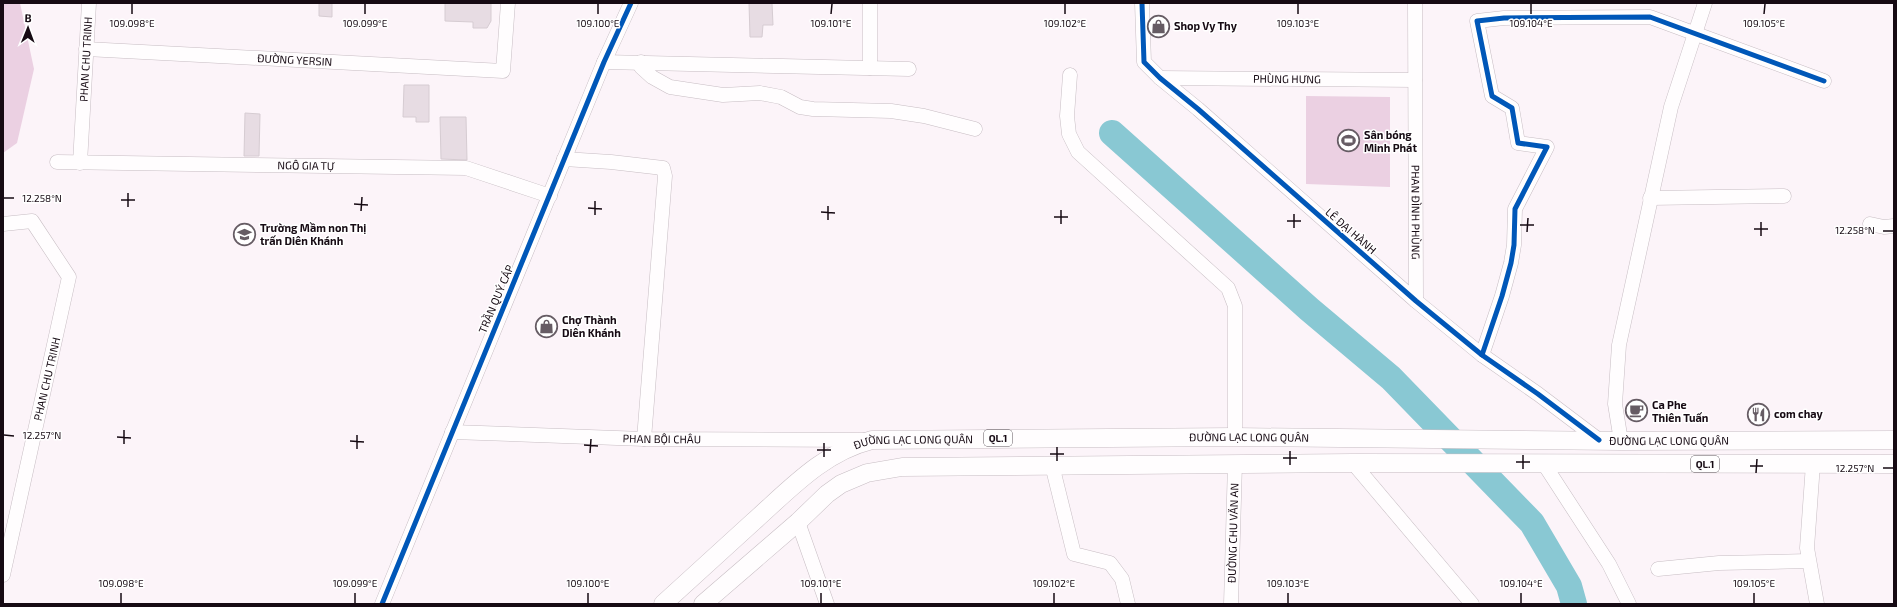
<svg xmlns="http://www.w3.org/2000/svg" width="1897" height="607" viewBox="0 0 1897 607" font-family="'Exo 2',sans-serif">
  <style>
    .green { fill: #ebd0e2 }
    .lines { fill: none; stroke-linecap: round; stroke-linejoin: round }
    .river { stroke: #89c8d3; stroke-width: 26 }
    .building { fill: #e7dce3; stroke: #d6ccd2 }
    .minor-casing { stroke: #c7bdc3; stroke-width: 15 }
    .major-casing { stroke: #c7bdc3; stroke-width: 19 }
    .minor { stroke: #fffdfe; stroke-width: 14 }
    .major { stroke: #fffdfe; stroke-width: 18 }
    .cycleway-casing { stroke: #fff; stroke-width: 8 }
    .cycleway { stroke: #0057b8; stroke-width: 5 }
    .ticks { fill: none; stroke: #160a13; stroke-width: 1.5 }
    .labels { text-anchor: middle; stroke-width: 3; stroke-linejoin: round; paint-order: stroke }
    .shield { fill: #fff; stroke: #5c545a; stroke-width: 1 }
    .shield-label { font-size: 10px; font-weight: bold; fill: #160a13 }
    .poi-label { font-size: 11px; font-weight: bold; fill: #160a13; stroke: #fff; text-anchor: start }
    .street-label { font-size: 11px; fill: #160a13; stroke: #fff }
    .ticks-label { font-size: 10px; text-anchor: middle; fill: #160a13; stroke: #fff; stroke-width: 3; stroke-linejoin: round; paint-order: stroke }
  </style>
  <rect width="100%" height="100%" fill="#fcf4f9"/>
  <g class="green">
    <polygon points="3,3 20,3 34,69 17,143 3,153"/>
    <polygon points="1306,96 1390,97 1390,187 1306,184"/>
  </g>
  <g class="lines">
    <polyline class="river" points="1112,133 1309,309 1391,378 1532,523 1569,586 1574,604"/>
  </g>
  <g class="building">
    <polygon points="319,3 332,3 332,17 319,16"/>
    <polygon points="445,3 491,3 491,21 487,28 473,28 473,22 445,21"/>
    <polygon points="749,3 772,3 773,25 763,25 762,37 750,37"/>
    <polygon points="404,85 429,85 429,122 416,122 416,117 403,117"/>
    <polygon points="245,113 260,114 259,156 244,156"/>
    <polygon points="440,117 466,117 467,160 441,159"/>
  </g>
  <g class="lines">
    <defs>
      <g id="minor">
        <polyline points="870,3 870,68"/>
        <polyline points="1142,3 1144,62 1160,78 1198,109 1416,301 1482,355 1538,394 1599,440"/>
        <path id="s1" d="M1415,3l1,298"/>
        <path id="s2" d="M86,49l417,22 5,-68"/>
        <polyline points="604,62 909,69"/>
        <polyline points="641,62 641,67 652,77 670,87 723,95 760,93 781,97 800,107 813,109 891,111 924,116 975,129"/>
        <polyline points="1070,75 1067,116 1069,134 1078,152 1228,288 1235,306 1235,437"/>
        <path id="s3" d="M1160,78l255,2"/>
        <polyline points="564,159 611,162 663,168 665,176 644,439"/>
        <path id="s4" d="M57,162l409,6 84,28"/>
        <path id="s5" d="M80,163l9,-160"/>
        <polyline points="1650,198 1784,196"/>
        <polyline points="3,224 32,221 69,277 3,575"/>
        <polyline points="1870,224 1884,227 1894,226"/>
        <polyline points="1482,355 1502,296 1511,263 1514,245 1515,209 1547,147 1518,143 1512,108 1492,96 1477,21 1504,18 1650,17 1824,81"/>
        <path id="s6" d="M452,432l192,7 219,1"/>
        <polyline points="1621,441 1615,404 1619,345 1671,107 1705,3"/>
        <polyline points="1353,463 1472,604"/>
        <polyline points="1544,464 1609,564 1629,604"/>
        <polyline points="1813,464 1807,548 1817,604"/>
        <polyline points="1052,465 1074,554 1110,563 1122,579 1128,604"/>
        <polyline points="798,522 827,604"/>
        <polyline points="1658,569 1719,563 1808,561"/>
        <polyline points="382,604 604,62 631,3"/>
        <path id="s7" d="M1231,604l4,-141"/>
      </g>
      <g id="major">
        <path id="s8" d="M663,604c30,-27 60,-55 90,-82 36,-32 70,-70 119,-82l363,-3 386,4 273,-1"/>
        <polyline points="703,604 798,522 827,494 841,484 867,473 902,467 1353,463 1894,464"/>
      </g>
    </defs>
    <use href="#minor" class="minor-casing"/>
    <use href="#major" class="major-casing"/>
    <use href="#minor" class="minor"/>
    <use href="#major" class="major"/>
    <defs>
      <g id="cycleway">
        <polyline points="1142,3 1144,62 1160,78 1198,109 1416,301 1482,355 1538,394 1599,440"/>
        <polyline points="1482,355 1502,296 1511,263 1514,245 1515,209 1547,147 1518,143 1512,108 1492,96 1477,21 1504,18 1650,17 1824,81"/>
        <polyline points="382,604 604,62 631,3"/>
      </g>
    </defs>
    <use href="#cycleway" class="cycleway-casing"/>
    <use href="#cycleway" class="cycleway"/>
  </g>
  <path class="ticks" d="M132,14v-10M365,14v-10M598,14v-10M831,14l1,-10M1065,14v-10M1298,14v-10M1531,14v-10M1764,14l1,-10M4,198h10M121,200h14M354,204l14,1M128,207v-14M588,208l14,1M361,211l1,-14M821,212l14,1M595,215v-14M1054,217h14M828,220v-14M1287,221h14M1061,224v-14M1520,225h14M1294,228v-14M1754,229h14M1883,231h10M1527,232l1,-14M1761,236v-14M4,435l10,1M117,437l14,1M350,441l14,1M124,444v-14M584,445l14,1M357,449v-14M817,450h14M590,453l1,-14M1050,454h14M824,457v-14M1283,458h14M1057,461v-14M1516,462h14M1290,465v-14M1750,466h13M1883,468h10M1523,469v-14M1756,473l1,-14M121,603v-10M355,603v-10M588,603v-10M821,603v-10M1054,603v-10M1288,603v-10M1521,603v-10M1754,603v-10"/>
  <defs>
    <symbol id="shop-ring" viewBox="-11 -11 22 22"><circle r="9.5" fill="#fff" stroke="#665c64" stroke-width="1.5"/><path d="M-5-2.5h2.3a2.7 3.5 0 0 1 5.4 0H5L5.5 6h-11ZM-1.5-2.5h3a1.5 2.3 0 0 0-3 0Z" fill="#665c64"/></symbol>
    <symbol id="stadium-ring" viewBox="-11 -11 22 22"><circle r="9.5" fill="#fff" stroke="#665c64" stroke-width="1.5"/><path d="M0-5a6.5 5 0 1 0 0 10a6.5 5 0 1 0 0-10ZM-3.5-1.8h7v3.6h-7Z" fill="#665c64"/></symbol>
    <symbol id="school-ring" viewBox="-11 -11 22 22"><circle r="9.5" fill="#fff" stroke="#665c64" stroke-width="1.5"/><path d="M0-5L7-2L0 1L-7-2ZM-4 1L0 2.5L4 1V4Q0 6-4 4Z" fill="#665c64"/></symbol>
    <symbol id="cafe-ring" viewBox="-11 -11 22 22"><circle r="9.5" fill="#fff" stroke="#665c64" stroke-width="1.5"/><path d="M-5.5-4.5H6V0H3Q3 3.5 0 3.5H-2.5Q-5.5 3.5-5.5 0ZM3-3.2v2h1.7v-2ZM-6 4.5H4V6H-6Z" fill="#665c64"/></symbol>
    <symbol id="restaurant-ring" viewBox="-11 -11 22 22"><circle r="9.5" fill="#fff" stroke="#665c64" stroke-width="1.5"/><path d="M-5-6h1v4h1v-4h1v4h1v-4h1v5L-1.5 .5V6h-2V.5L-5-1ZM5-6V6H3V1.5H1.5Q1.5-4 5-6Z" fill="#665c64"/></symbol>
  </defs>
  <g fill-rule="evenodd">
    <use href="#shop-ring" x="1146" y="14" width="25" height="25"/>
    <use href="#stadium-ring" x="1336" y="128" width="25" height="25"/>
    <use href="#school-ring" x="232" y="222" width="25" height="25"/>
    <use href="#shop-ring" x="534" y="314" width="25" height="25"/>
    <use href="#cafe-ring" x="1624" y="398" width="25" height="25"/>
    <use href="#restaurant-ring" x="1746" y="402" width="25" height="25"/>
  </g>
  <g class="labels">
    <g class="shield">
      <rect x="984" y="430" width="28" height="16" rx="3"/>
      <rect x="1691" y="456" width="28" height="16" rx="3"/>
    </g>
    <g class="shield-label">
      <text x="998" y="442">QL.1</text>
      <text x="1705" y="468">QL.1</text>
    </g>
    <g class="poi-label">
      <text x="1174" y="30">Shop Vy Thy</text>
      <text x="1364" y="139">Sân bóng<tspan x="1364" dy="13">Minh Phát</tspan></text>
      <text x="260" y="232">Trường Mầm non Thị<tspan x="260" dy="13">trấn Diên Khánh</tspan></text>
      <text x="562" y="324">Chợ Thành<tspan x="562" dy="13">Diên Khánh</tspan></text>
      <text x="1652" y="409">Ca Phe<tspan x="1652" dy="13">Thiên Tuấn</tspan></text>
      <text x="1774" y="418">com chay</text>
    </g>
    <g class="street-label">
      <text dy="4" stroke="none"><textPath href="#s5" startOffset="104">PHAN CHU TRINH</textPath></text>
      <text dy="4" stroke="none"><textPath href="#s2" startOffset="209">ĐƯỜNG YERSIN</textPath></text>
      <text dy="4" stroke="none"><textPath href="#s3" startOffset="127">PHÙNG HƯNG</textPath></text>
      <text dy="4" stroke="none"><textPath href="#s4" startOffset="249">NGÔ GIA TỰ</textPath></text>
      <text dy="4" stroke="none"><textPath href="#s1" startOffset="209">PHAN ĐÌNH PHÙNG</textPath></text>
      <text transform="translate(1351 231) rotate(41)" y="4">LÊ ĐẠI HÀNH</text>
      <text transform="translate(496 299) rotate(-67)" y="4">TRẦN QUÝ CÁP</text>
      <text transform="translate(47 379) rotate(-77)" y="4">PHAN CHU TRINH</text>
      <text dy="4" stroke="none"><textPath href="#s8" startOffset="645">ĐƯỜNG LẠC LONG QUÂN</textPath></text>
      <text dy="4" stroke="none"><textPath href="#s6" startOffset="210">PHAN BỘI CHÂU</textPath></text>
      <text dy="4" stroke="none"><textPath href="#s8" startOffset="1065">ĐƯỜNG LẠC LONG QUÂN</textPath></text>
      <text dy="4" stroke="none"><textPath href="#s8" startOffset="309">ĐƯỜNG LẠC LONG QUÂN</textPath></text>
      <text dy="4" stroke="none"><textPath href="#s7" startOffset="71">ĐƯỜNG CHU VĂN AN</textPath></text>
    </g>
  </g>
  <g class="ticks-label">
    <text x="132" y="27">109.098°E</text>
    <text x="365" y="27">109.099°E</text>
    <text x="598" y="27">109.100°E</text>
    <text x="831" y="27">109.101°E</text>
    <text x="1065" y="27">109.102°E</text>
    <text x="1298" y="27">109.103°E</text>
    <text x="1531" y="27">109.104°E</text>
    <text x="1764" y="27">109.105°E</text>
    <text x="42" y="202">12.258°N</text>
    <text x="1855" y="234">12.258°N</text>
    <text x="42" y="439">12.257°N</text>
    <text x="1855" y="472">12.257°N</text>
    <text x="121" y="587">109.098°E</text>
    <text x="355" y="587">109.099°E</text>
    <text x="588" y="587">109.100°E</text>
    <text x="821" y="587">109.101°E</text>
    <text x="1054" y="587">109.102°E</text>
    <text x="1288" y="587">109.103°E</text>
    <text x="1521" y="587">109.104°E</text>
    <text x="1754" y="587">109.105°E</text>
  </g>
  <rect width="1897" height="607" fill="none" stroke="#160a13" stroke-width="8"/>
  <g transform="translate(28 28) rotate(1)" stroke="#ffffff" stroke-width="3" paint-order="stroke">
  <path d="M0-3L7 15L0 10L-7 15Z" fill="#160a13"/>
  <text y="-6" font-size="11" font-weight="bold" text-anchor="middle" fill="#160a13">B</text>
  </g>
</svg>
